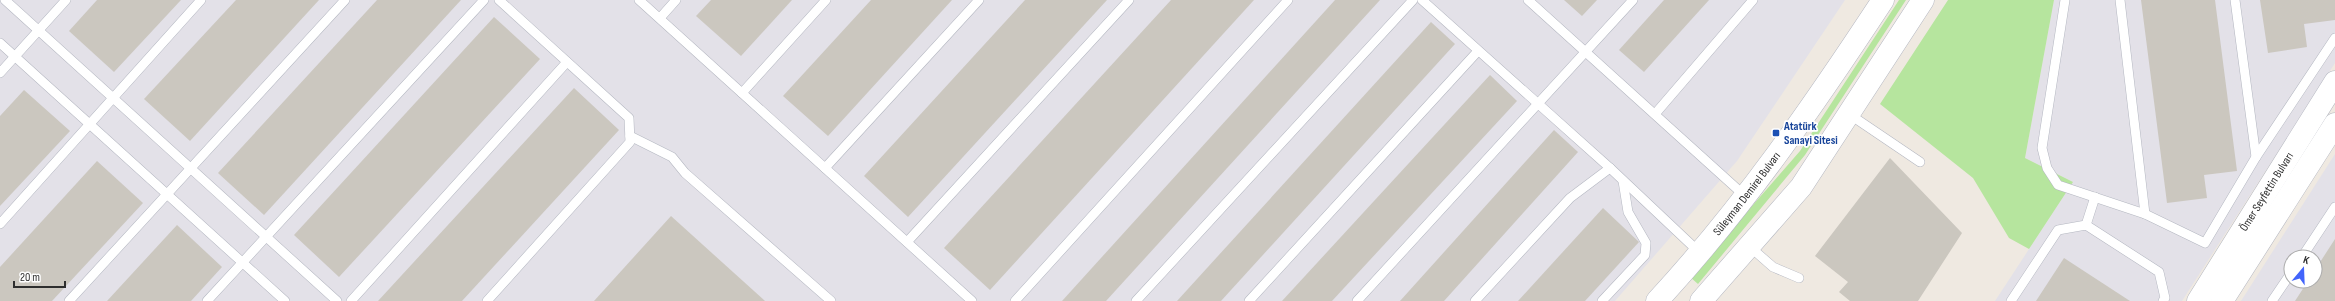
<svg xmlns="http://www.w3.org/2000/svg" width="2335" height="301" viewBox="0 0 2335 301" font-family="'Sofia Sans Condensed',sans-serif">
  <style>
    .industrial { fill: #e3e1e8; fill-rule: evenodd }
    .green { fill: #b6e59e }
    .building { fill: #cbc7bf }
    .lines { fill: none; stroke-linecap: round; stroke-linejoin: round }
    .service-casing { stroke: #b4b7c1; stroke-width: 10 }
    .tertiary-casing { stroke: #b4b7c1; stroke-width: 23 }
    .service { stroke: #fff; stroke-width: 9 }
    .tertiary { stroke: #fff; stroke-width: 22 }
    .transit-dot { fill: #1a4fb4; stroke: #fff; stroke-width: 1.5 }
    .labels { text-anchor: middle; stroke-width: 3.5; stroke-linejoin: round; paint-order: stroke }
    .transit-label { font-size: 12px; font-weight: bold; fill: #164399; stroke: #fff; text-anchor: start }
    .street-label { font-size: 12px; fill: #2e2e2e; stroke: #fff }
  </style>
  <rect width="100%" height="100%" fill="#efe9e1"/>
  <g class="industrial">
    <polygon points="0,0 1845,0 1737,161 1615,301 0,301"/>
    <polygon points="2054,0 2335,0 2335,63 2182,301 1995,301 2073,182 2025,158"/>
    <path d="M2335,154v147h-94zM2291,257h24v24h-24z"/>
  </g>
  <g class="green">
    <polygon points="1899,0 1906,0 1805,155 1698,284 1690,277 1800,151"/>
    <polygon points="1948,0 2054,0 2025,158 2073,182 2029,249 2009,238 1973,178 1880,104"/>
  </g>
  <g class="building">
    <polygon points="97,0 181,0 114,72 69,31"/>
    <polygon points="236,0 319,0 190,141 144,99"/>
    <polygon points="377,0 461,0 264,215 218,173"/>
    <polygon points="711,0 792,0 741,56 696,16"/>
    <polygon points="871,0 952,0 828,136 783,96"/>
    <polygon points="1025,0 1107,0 908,217 864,176"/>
    <polygon points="1171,0 1254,0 990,290 944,248"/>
    <polygon points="1335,0 1380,0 1106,301 1062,301"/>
    <polygon points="1564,0 1597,0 1582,16"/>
    <polygon points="1664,0 1709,0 1644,72 1619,50"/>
    <polygon points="2141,0 2215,0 2237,171 2204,175 2207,198 2167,203"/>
    <polygon points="2260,0 2335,0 2335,20 2304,24 2307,47 2268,53"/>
    <polygon points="494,17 540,59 339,277 294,235"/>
    <polygon points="1431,22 1455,44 1221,301 1177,301"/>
    <polygon points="1490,75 1517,101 1332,301 1282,301"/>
    <polygon points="574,88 619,130 462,301 378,301"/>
    <polygon points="24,90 70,131 0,206 0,116"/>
    <polygon points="1554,130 1578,152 1444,301 1400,301"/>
    <polygon points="1890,158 1962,233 1918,301 1850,301 1839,292 1848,282 1815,256"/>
    <polygon points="97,161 143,203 52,301 0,301 0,267"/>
    <polygon points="1603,208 1639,242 1585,301 1518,301"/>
    <polygon points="671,216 765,301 594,301"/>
    <polygon points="177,225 222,267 191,301 107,301"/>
    <polygon points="2335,239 2335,301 2295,301 2308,281 2315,281 2315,270"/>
    <polygon points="2064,258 2130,301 2036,301"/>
  </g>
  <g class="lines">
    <defs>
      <g id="service">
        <polyline points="5,0 337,301"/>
        <polyline points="639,0 972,301"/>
        <polyline points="1422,0 1610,168 1699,252"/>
        <polyline points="1528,0 1745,196"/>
        <polyline points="2065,0 2042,148 2047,168 2058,185 2145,214 2205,243 2256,157 2335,38"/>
        <polyline points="2120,0 2145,214"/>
        <polyline points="2235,0 2256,157"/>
        <polyline points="660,18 676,0"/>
        <polyline points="0,43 285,301"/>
        <polyline points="0,73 66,0"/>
        <polyline points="742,93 826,0"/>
        <polyline points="1655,114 1753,0"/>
        <polyline points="1849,114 1920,162"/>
        <polyline points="630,136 672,157 685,173 831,301"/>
        <polyline points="825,168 979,0"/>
        <polyline points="0,224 201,0"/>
        <polyline points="2086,225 2095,197"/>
        <polyline points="907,242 1129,0"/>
        <polyline points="1749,246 1773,267 1799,278"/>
        <polyline points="2302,257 2335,207"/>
        <polyline points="69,301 345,0"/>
        <polyline points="207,301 484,0"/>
        <polyline points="351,301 567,62"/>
        <polyline points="487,301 630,142 629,118 499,0"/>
        <polyline points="1015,301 1288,0"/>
        <polyline points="1136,301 1413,0"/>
        <polyline points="1249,301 1478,51"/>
        <polyline points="1357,301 1633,0"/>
        <polyline points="1475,301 1570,198 1610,168"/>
        <polyline points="1602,301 1645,255 1646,243 1628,212 1623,181"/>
        <polyline points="2011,301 2058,230 2086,225 2159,272 2165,298 2163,301"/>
        <polyline points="2272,301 2291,273"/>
      </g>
      <g id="tertiary">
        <path id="s1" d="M1657,301c86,-93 157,-196 226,-301"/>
        <polyline points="1701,301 1801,187 1923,0"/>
        <path id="s2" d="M2198,301l137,-219"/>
        <polyline points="2222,301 2335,124"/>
      </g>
    </defs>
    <use href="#service" class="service-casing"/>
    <use href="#tertiary" class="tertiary-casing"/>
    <use href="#service" class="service"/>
    <use href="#tertiary" class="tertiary"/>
  </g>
  <rect class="transit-dot" x="1772" y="129" width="8" height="8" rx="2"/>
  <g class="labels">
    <g class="transit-label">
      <text x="1784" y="130">Atatürk<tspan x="1784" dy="14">Sanayi Sitesi</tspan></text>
    </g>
    <g class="street-label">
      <text dy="4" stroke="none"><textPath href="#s2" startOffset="129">Ömer Seyfettin Bulvarı</textPath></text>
      <text dy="4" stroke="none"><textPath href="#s1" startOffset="140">Süleyman Demirel Bulvarı</textPath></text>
    </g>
  </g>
  <g transform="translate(2303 269) rotate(19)"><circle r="19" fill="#ffffff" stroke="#ababab"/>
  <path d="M0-3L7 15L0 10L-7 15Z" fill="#4264fb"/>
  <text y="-6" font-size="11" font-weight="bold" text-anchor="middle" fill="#2e2e2e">K</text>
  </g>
  <path d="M14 281v6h51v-6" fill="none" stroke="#2e2e2e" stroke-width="2"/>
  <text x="20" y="281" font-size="12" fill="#2e2e2e" stroke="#ffffff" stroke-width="3" paint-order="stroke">20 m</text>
</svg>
